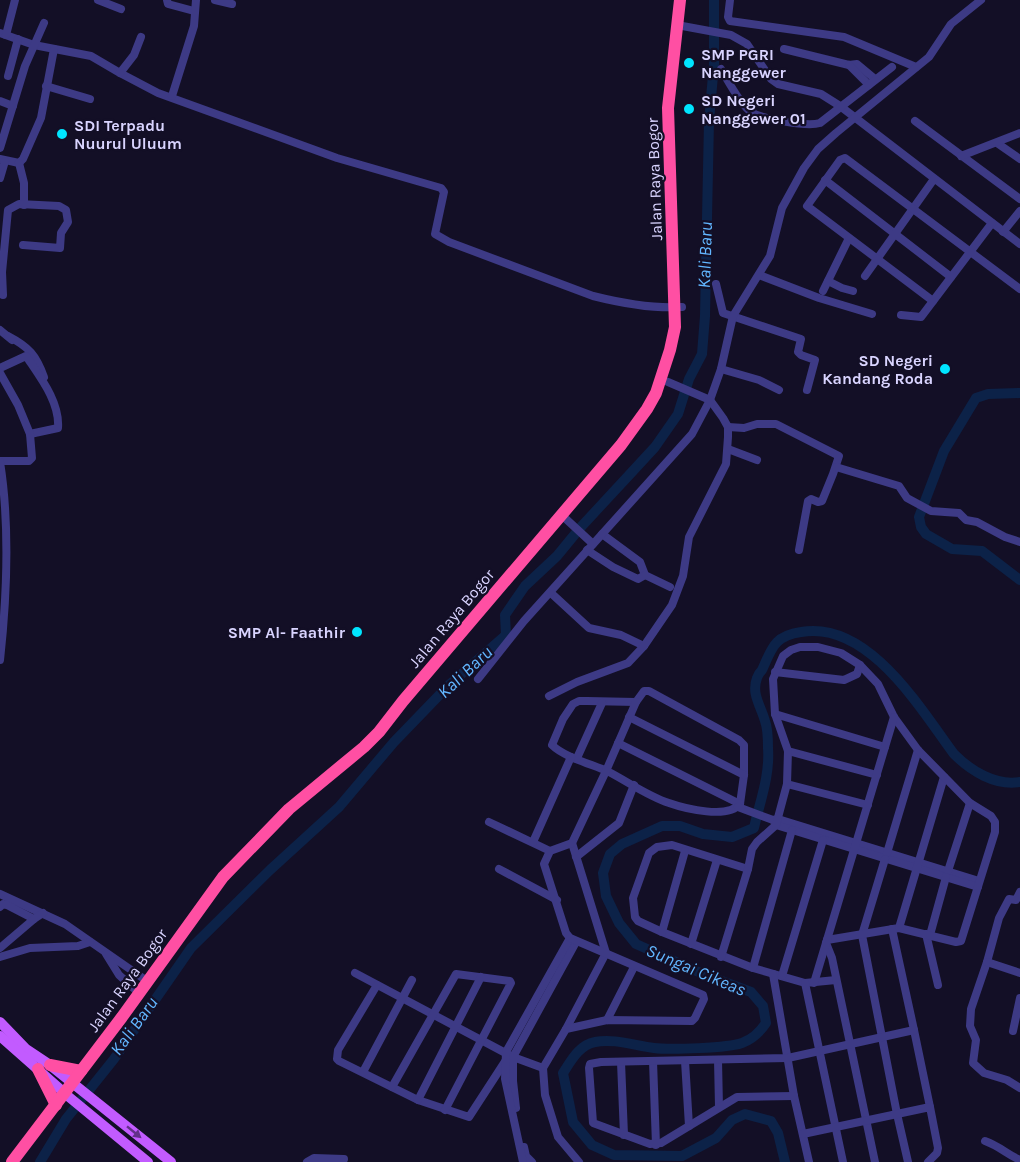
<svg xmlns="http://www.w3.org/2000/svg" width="1020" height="1162" viewBox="0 0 1020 1162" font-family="Karla,sans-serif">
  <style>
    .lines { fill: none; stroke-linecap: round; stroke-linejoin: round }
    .river { stroke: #0c2248; stroke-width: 10 }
    .minor { stroke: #3d3a85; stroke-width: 8 }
    .major { stroke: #c25bff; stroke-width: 10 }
    .highway { stroke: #ff4fa3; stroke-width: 12 }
    .oneway { fill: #623188 }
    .poi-dot { fill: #00e5ff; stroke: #130f26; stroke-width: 2 }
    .labels { text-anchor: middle; stroke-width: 4.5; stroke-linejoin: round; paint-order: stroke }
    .poi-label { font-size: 16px; font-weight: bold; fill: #d9d4ff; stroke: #130f26; text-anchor: start }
    .street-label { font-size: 16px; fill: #d9d4ff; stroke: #130f26 }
    .water-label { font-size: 18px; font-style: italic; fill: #62b6ff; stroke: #130f26 }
  </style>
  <rect width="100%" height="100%" fill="#130f26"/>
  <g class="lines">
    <g class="river">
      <polyline points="1020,393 988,394 976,398 944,451 919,517 921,527 926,534 952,549 982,551 1020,580"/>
      <polyline points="40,1162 66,1119 114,1059 191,948 270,870 339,807 394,742 449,685 506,635 505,615 525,586 557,556 580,528 631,473 655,447 678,414 689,379 702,354 705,316 709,121 714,64 714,0"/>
      <path d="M785,1162l-7,-29 -7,-12 -26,-7 -13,6 -16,18 -34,18 -68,-1 -22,-10 -19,-23 -10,-49c8,-12 16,-28 32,-31 19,-4 41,4 59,6 16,2 74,0 88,-5 11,-4 18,-11 24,-20l-3,-17 -12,-14 -48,-18 -67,-30 -17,-21 -13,-27 -3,-23 7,-19 12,-10 40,-18h18l23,8 29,3 22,-9c6,-27 16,-52 14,-80 0,-8 0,-19 -3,-27 -4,-15 -14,-27 -8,-43 1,-3 3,-6 5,-8 10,-22 12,-34 39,-38 67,-12 119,76 153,122 17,17 41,32 66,28"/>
    </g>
    <g class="minor">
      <polyline points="98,0 121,9"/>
      <polyline points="167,0 168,4 194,11"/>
      <polyline points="215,0 232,4"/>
      <polyline points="730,0 728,17 730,21 844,37 916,67"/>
      <polyline points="677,25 731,35 747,44 771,79 778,84 821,94 840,106 1020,244"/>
      <path d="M0,33l34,12 57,11 29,17 38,20 179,65 104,30 3,4 -9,42 14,8 144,54c28,7 60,13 89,11"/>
      <polyline points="6,35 15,0"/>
      <polyline points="784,49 849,65 857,64 875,79"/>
      <polyline points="849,65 869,85"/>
      <path d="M721,69c6,10 20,37 30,43 11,7 56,15 69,11l72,-56"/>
      <polyline points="120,73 134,55 141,37"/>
      <polyline points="8,76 18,39"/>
      <polyline points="46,86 90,99"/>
      <polyline points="172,96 194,26 196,0"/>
      <polyline points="0,101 13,106"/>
      <polyline points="915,121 1020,199"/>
      <polyline points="997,143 1020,159"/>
      <polyline points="0,148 25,66 44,23"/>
      <polyline points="961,156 1020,133"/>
      <polyline points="0,159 19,163"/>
      <polyline points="19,163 23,159 41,118 54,49"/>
      <polyline points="19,163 24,183 24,205"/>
      <polyline points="0,178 5,161"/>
      <polyline points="825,180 951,277"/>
      <polyline points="1003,232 1020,211"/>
      <polyline points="759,275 819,298 872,314"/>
      <polyline points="865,276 934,179"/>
      <polyline points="828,281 842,288 853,291"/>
      <polyline points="716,284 723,313 801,339 798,352 801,355 815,360 807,390"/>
      <polyline points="823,291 849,238"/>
      <polyline points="3,295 2,272 8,210 19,204 59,206 66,210 68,222 61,233 60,248 23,245"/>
      <polyline points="933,301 807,206 840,160 845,158 1020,289"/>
      <polyline points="901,315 921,317 992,223"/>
      <polyline points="0,330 12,340"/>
      <path d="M8,336c21,11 28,19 36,41"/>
      <path d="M0,368l26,-12c14,21 34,46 32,72l-28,6"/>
      <polyline points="721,369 759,380 779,390"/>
      <polyline points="0,373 18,405 30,434 32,458 29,461 0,461"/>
      <polyline points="728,427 744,428 757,424 776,424 839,456 833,474 822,501 818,502 811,499 808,501 799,550"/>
      <polyline points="728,449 757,460"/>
      <path d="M0,462c10,63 7,134 0,198"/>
      <polyline points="836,467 899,486 907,498 931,511 959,513 966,520 977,522 1005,537 1020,542"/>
      <polyline points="566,519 593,544"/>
      <polyline points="602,534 640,562 645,575 670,587"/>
      <polyline points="587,550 613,567 638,579 645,575"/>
      <polyline points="551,593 589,628 621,635 644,646"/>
      <polyline points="775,672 844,680 857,674 860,665"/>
      <polyline points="478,679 524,621 692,434 710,400 721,369 733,316 770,256 782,208 804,168 818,149 836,133 929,57 951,24 981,0"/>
      <path d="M644,691h5l90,49 5,5v30l-4,29c-12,15 -54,5 -71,-1 -22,-7 -42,-22 -62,-32 -16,-7 -43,-14 -55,-26l11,-26 10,-15 6,-3h8l49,1z"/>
      <polyline points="549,696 577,682 628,663 644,646 672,605 683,576 689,537 726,464 728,437 728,427 723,418 710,400 668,382"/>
      <polyline points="775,714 885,747"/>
      <polyline points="629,717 744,775"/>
      <polyline points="618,743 740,804"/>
      <polyline points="788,751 877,775"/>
      <polyline points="577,758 602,703"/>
      <polyline points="787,784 868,805"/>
      <polyline points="738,807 773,820"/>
      <polyline points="773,820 778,819 979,881"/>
      <polyline points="489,822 550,851"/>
      <polyline points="776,825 978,887"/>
      <polyline points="533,842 571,757"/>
      <polyline points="887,853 918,750"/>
      <polyline points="576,857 619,823 634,785"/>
      <polyline points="885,859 862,935 897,1114 908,1162"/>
      <polyline points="499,869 557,900"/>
      <polyline points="748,869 672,845 657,847 649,853 633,898 635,917 638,921 662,932 753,968 805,983 836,980"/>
      <polyline points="948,871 970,803"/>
      <polyline points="1020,892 1016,900 1009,899 999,918 987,962 971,1009 970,1026 976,1040 973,1063 984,1073 1007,1080 1020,1088"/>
      <polyline points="0,894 65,924 147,981"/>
      <polyline points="0,907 3,904 7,905 34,919"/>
      <polyline points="662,932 685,851"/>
      <polyline points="926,934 938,985"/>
      <polyline points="930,935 946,877"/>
      <polyline points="827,940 899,928 944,777"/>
      <polyline points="826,943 832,958 875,1162"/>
      <polyline points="691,944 717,860"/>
      <polyline points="0,948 34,919 43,913"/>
      <polyline points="106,954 119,975 139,993"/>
      <polyline points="0,957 30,948 78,946 90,942"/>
      <polyline points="721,957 748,869 752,849 757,842 776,825 787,784 788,751 775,714 773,679 783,656 791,650 800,647 818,647 841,653 860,665 878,684 894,717 918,750 970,803 991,816 995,822 995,832 961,941 956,942 899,928"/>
      <polyline points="987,962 1020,973"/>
      <polyline points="753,968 792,830"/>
      <polyline points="355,973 513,1057 543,1068"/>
      <polyline points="773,974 794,1096 809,1162"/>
      <polyline points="782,976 823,840"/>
      <polyline points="805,983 843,1162"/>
      <polyline points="814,983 894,717"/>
      <polyline points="377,985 338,1050 337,1059 339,1061 418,1100 469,1117 506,1060"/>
      <polyline points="607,1020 634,967"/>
      <polyline points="566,1029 606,953 572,843"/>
      <polyline points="914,1030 930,1107"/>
      <polyline points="1013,1031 1020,998"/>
      <polyline points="718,1060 719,1107"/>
      <polyline points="653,1061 656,1145"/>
      <polyline points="685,1061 689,1126"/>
      <polyline points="621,1062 624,1135"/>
      <polyline points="363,1072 412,980"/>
      <polyline points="392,1087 456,974 510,981 511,983 445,1110"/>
      <polyline points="794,1096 737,1097 661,1143 650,1144 593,1123 589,1068 590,1064 601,1062 788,1058 914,1030 892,929"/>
      <polyline points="418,1100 481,977"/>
      <polyline points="516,1108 513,1081 513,1057 576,942"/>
      <polyline points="803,1134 930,1107 938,1148 937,1153 928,1162"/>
      <path d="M985,1141c14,5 22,13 35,19"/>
      <polyline points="524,1147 526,1156 532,1162"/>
      <polyline points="307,1162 314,1158 344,1159"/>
      <polyline points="523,1162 505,1079 506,1052 570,938"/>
      <polyline points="579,1162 558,1137 545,1095 543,1068 566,1029 607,1020 692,1021 695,1018 704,999 703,995 570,938 566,933 544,864 550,851 572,843 606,771 636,702"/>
    </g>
    <g class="major">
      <polyline points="0,1022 26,1049 50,1065 171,1162"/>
      <polyline points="0,1036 69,1097 148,1162"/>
    </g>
    <g class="highway">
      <polyline points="50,1065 81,1071"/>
      <polyline points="38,1069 56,1105"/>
      <polyline points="12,1162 122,1017 223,877 289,809 364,747 379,732 403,701 621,445 647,409 656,393 670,350 675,327 668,108 680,0"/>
    </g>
  </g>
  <defs><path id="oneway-solid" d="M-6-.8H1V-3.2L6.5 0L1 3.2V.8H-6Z" transform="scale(1.5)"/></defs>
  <use class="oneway" href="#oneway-solid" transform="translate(134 1132) rotate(39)"/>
  <g class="poi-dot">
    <circle cx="689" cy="63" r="6"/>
    <circle cx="689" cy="109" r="6"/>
    <circle cx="62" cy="134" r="6"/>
    <circle cx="945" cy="369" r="6"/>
    <circle cx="357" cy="632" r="6"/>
  </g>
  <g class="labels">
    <g class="poi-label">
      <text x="701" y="60">SMP PGRI<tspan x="701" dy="18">Nanggewer</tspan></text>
      <text x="701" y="106">SD Negeri<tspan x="701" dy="18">Nanggewer 01</tspan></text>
      <text x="74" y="131">SDI Terpadu<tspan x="74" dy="18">Nuurul Uluum</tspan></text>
      <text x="933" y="366" text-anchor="end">SD Negeri<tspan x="933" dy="18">Kandang Roda</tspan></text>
      <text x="345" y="638" text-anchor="end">SMP Al- Faathir</text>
    </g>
    <g class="street-label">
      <text transform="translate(654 179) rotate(-92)" y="6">Jalan Raya Bogor</text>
      <text transform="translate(451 618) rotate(-50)" y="6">Jalan Raya Bogor</text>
      <text transform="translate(127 980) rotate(-54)" y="6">Jalan Raya Bogor</text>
    </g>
    <g class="water-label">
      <text transform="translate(705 255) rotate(-88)" y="6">Kali Baru</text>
      <text transform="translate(465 672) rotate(-43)" y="6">Kali Baru</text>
      <text transform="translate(696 970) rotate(23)" y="6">Sungai Cikeas</text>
      <text transform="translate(134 1026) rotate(-54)" y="6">Kali Baru</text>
    </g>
  </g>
</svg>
